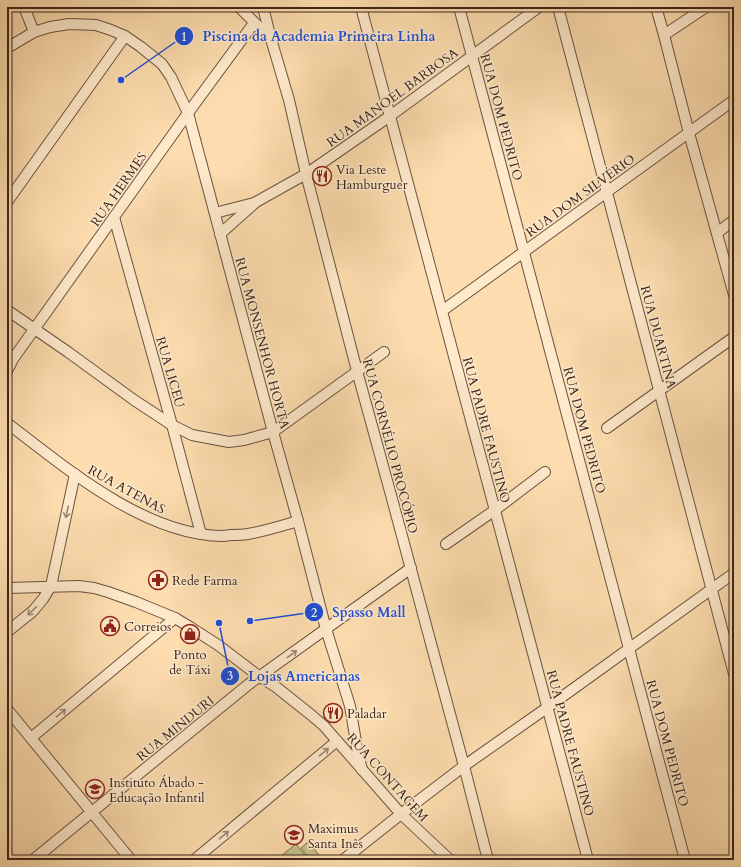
<svg xmlns="http://www.w3.org/2000/svg" width="741" height="867" viewBox="0 0 741 867" font-family="Cardo,serif">
  <style>
    .green { fill: #c3c088; stroke: #7e7252 }
    .lines { fill: none; stroke-linecap: round; stroke-linejoin: round }
    .minor-casing { stroke: #6b5341; stroke-width: 12 }
    .minor { stroke: #fee9cb; stroke-width: 10 }
    .oneway { stroke: #9c8774 }
    .labels { text-anchor: middle; stroke-width: 3; stroke-linejoin: round; paint-order: stroke }
    .street-label { font-size: 13px; fill: #3a251c; stroke: #fee9cb }
    .poi-label { font-size: 13px; fill: #3a251c; stroke: #fee9cb; text-anchor: start }
    .leader { fill: none; stroke: #1d4ed8; stroke-width: 1.5 }
    .callout-dot { fill: #1d4ed8; stroke: #fee9cb; stroke-width: 1.5 }
    .mark-label { font-size: 12px; text-anchor: middle; font-weight: bold; fill: #fff }
    .callout-label { font-size: 14px; text-anchor: middle; font-weight: bold; fill: #1d4ed8; stroke: #fee9cb; stroke-width: 3; stroke-linejoin: round; paint-order: stroke }
  </style>
  <rect width="100%" height="100%" fill="#fdddaf"/>
  <filter id="stains"><feTurbulence type="fractalNoise" baseFrequency=".005" numOctaves="4"/><feColorMatrix values="0 0 0 0 .2 0 0 0 0 .09 0 0 0 0 .02 0 0 0 .5 -.17"/></filter>
  <radialGradient id="worn" r=".72"><stop offset=".6" stop-color="#630" stop-opacity="0"/><stop offset="1" stop-color="#630" stop-opacity=".3"/></radialGradient>
  <g class="green">
    <polygon points="308,842 321,857 317,860 311,860 301,848"/>
    <polygon points="296,844 309,860 286,860 282,855"/>
  </g>
  <g class="lines">
    <defs>
      <g id="minor">
        <polyline points="24,7 34,32"/>
        <polyline points="239,7 271,39"/>
        <polyline points="263,7 271,39 289,100 306,174 357,371 391,495 464,766 488,860"/>
        <polyline points="361,7 588,860"/>
        <polyline points="459,7 685,860"/>
        <polyline points="558,7 734,674"/>
        <polyline points="656,7 664,35 689,133 734,295"/>
        <polyline points="664,35 706,7"/>
        <polyline points="7,48 34,32 50,27 69,24 96,25 111,30 125,36 141,47 162,64 171,77 188,113 273,432 298,521 326,629 350,706 357,748 362,770"/>
        <polyline points="7,202 125,36"/>
        <polyline points="215,213 254,203"/>
        <polyline points="114,217 172,425 201,534"/>
        <polyline points="717,233 734,220"/>
        <polyline points="220,234 256,202 306,174 390,116 539,7"/>
        <polyline points="7,310 68,352 134,400 172,425 192,435 229,442 244,440 273,432 384,352"/>
        <polyline points="442,311 734,100"/>
        <polyline points="7,371 13,359 188,113 254,23"/>
        <path d="M7,423c59,45 136,111 214,113 3,0 6,0 9,-1 6,0 12,0 18,-1 17,-3 33,-8 50,-13"/>
        <polyline points="607,428 734,337"/>
        <polyline points="446,544 495,510 545,472"/>
        <polyline points="7,588 79,586 94,588 108,592 136,602 175,618 190,627 218,645 260,677 276,687 310,714 324,726 401,814 450,860"/>
        <polyline points="7,632 33,611 43,599 51,586 75,474"/>
        <polyline points="7,709 131,860"/>
        <polyline points="31,738 175,618"/>
        <polyline points="33,860 249,684 411,568"/>
        <polyline points="194,860 337,741"/>
        <polyline points="343,860 401,814 464,766 548,707 734,573"/>
      </g>
    </defs>
    <use href="#minor" class="minor-casing"/>
    <use href="#minor" class="minor"/>
  </g>
  <defs><path id="oneway-shaft" d="M-6 0H5M1.5-3L5.5 0L1.5 3" fill="none" stroke-width="1.6" stroke-linecap="round" stroke-linejoin="round"/></defs>
  <g class="oneway">
    <use href="#oneway-shaft" transform="translate(67 512) rotate(102)"/>
    <use href="#oneway-shaft" transform="translate(32 611) rotate(136)"/>
    <use href="#oneway-shaft" transform="translate(292 654) rotate(-36)"/>
    <use href="#oneway-shaft" transform="translate(61 713) rotate(-40)"/>
    <use href="#oneway-shaft" transform="translate(324 752) rotate(-40)"/>
    <use href="#oneway-shaft" transform="translate(224 835) rotate(-40)"/>
  </g>
  <defs>
    <symbol id="restaurant-ring" viewBox="-11 -11 22 22"><circle r="9.5" fill="#fee9cb" stroke="#8f2418" stroke-width="1.5"/><path d="M-5-6h1v4h1v-4h1v4h1v-4h1v5L-1.5 .5V6h-2V.5L-5-1ZM5-6V6H3V1.5H1.5Q1.5-4 5-6Z" fill="#8f2418"/></symbol>
    <symbol id="pharmacy-ring" viewBox="-11 -11 22 22"><circle r="9.5" fill="#fee9cb" stroke="#8f2418" stroke-width="1.5"/><path d="M-2-6h4v4h4v4h-4v4h-4v-4h-4v-4h4Z" fill="#8f2418"/></symbol>
    <symbol id="civic-ring" viewBox="-11 -11 22 22"><circle r="9.5" fill="#fee9cb" stroke="#8f2418" stroke-width="1.5"/><path d="M-.6-6.5H3V-4.5H.6V-3L4-1V1h2V6H-6V1h2V-1L-.6-3ZM-1.2 2.5V6h2.4V2.5Z" fill="#8f2418"/></symbol>
    <symbol id="shop-ring" viewBox="-11 -11 22 22"><circle r="9.5" fill="#fee9cb" stroke="#8f2418" stroke-width="1.5"/><path d="M-5-2.5h2.3a2.7 3.5 0 0 1 5.4 0H5L5.5 6h-11ZM-1.5-2.5h3a1.5 2.3 0 0 0-3 0Z" fill="#8f2418"/></symbol>
    <symbol id="school-ring" viewBox="-11 -11 22 22"><circle r="9.5" fill="#fee9cb" stroke="#8f2418" stroke-width="1.5"/><path d="M0-5L7-2L0 1L-7-2ZM-4 1L0 2.5L4 1V4Q0 6-4 4Z" fill="#8f2418"/></symbol>
  </defs>
  <g fill-rule="evenodd">
    <use href="#restaurant-ring" x="311" y="165" width="22" height="22"/>
    <use href="#pharmacy-ring" x="147" y="569" width="22" height="22"/>
    <use href="#civic-ring" x="99" y="615" width="22" height="22"/>
    <use href="#shop-ring" x="179" y="623" width="22" height="22"/>
    <use href="#restaurant-ring" x="322" y="702" width="22" height="22"/>
    <use href="#school-ring" x="84" y="778" width="22" height="22"/>
    <use href="#school-ring" x="283" y="824" width="22" height="22"/>
  </g>
  <g class="labels">
    <g class="street-label">
      <text transform="translate(392 97) rotate(-36)" y="5">RUA MANOEL BARBOSA</text>
      <text transform="translate(502 117) rotate(75)" y="5">RUA DOM PEDRITO</text>
      <text transform="translate(118 189) rotate(-55)" y="5">RUA HERMES</text>
      <text transform="translate(580 195) rotate(-36)" y="5">RUA DOM SILVÉRIO</text>
      <text transform="translate(659 337) rotate(75)" y="5">RUA DUARTINA</text>
      <text transform="translate(263 343) rotate(75)" y="5">RUA MONSENHOR HORTA</text>
      <text transform="translate(171 372) rotate(74)" y="5">RUA LICEU</text>
      <text transform="translate(487 430) rotate(75)" y="5">RUA PADRE FAUSTINO</text>
      <text transform="translate(585 430) rotate(75)" y="5">RUA DOM PEDRITO</text>
      <text transform="translate(391 446) rotate(75)" y="5">RUA CORNÉLIO PROCÓPIO</text>
      <text transform="translate(127 489) rotate(29)" y="5">RUA ATENAS</text>
      <text transform="translate(175 728) rotate(-39)" y="5">RUA MINDURI</text>
      <text transform="translate(571 743) rotate(75)" y="5">RUA PADRE FAUSTINO</text>
      <text transform="translate(668 743) rotate(75)" y="5">RUA DOM PEDRITO</text>
      <text transform="translate(388 777) rotate(48)" y="5">RUA CONTAGEM</text>
    </g>
    <g class="poi-label">
      <text x="336" y="174">Via Leste<tspan x="336" dy="15">Hamburguer</tspan></text>
      <text x="172" y="585">Rede Farma</text>
      <text x="124" y="631">Correios</text>
      <text x="190" y="659" text-anchor="middle">Ponto<tspan x="190" dy="15">de Táxi</tspan></text>
      <text x="347" y="718">Paladar</text>
      <text x="109" y="787">Instituto Ábado -<tspan x="109" dy="15">Educação Infantil</tspan></text>
      <text x="308" y="833">Maximus<tspan x="308" dy="15">Santa Inês</tspan></text>
    </g>
  </g>
  <path class="leader" d="M121 80L184 36M250 621L314 612M219 623L230 676"/>
  <g class="callout-dot">
    <circle cx="121" cy="80" r="4"/>
    <circle cx="250" cy="621" r="4"/>
    <circle cx="219" cy="623" r="4"/>
    <circle cx="184" cy="36" r="10"/>
    <circle cx="314" cy="612" r="10"/>
    <circle cx="230" cy="676" r="10"/>
  </g>
  <g class="mark-label">
    <text x="184" y="41">1</text>
    <text x="314" y="617">2</text>
    <text x="230" y="680">3</text>
  </g>
  <g class="callout-label">
    <text x="319" y="41">Piscina da Academia Primeira Linha</text>
    <text x="369" y="617">Spasso Mall</text>
    <text x="304" y="681">Lojas Americanas</text>
  </g>
  <rect width="741" height="867" fill="none" stroke="#fdddaf" stroke-width="24"/>
  <rect x="8" y="8" width="725" height="851" fill="none" stroke="#3a251c" stroke-width="2"/>
  <rect x="12" y="12" width="717" height="843" fill="none" stroke="#3a251c"/>
  <rect width="100%" height="100%" filter="url(#stains)"/>
  <rect width="100%" height="100%" fill="url(#worn)"/>
</svg>
